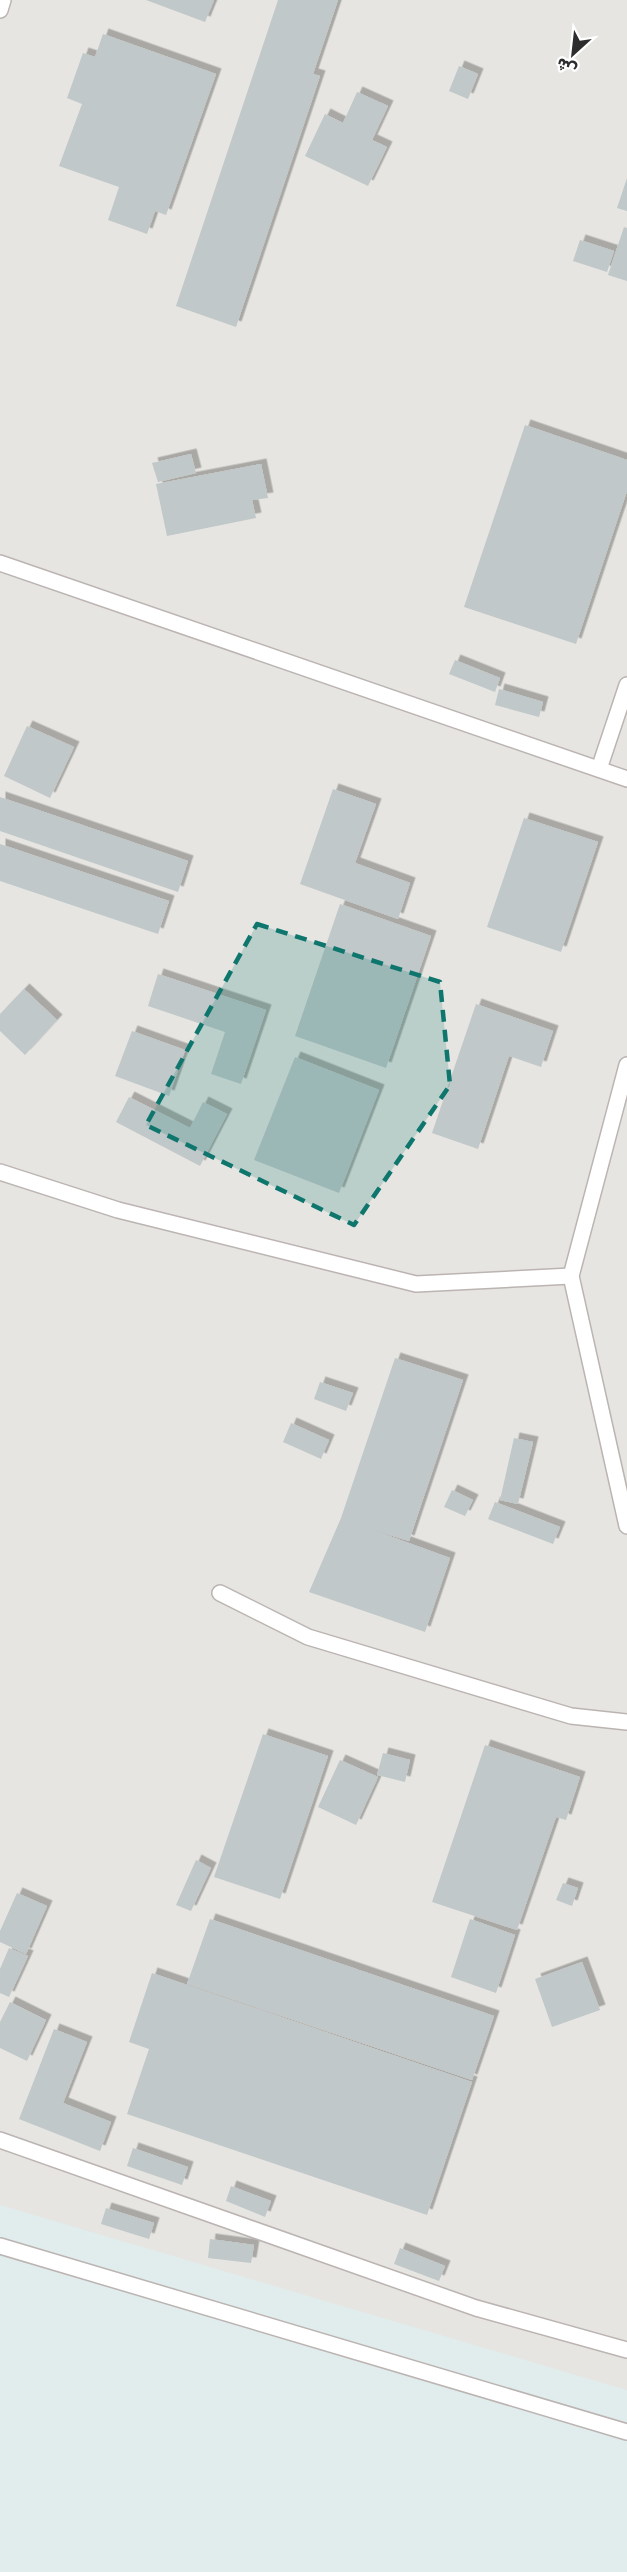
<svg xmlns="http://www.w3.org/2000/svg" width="627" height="2572" viewBox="0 0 627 2572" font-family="Rubik,Vazirmatn,sans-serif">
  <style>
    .industrial { fill: #e6e5e1 }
    .building { fill: #c0c8c9; filter: url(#shadow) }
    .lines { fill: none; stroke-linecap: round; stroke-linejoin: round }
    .lane-casing { stroke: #bbb4b2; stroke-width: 18 }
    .lane { stroke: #fff; stroke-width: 15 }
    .marked { fill: #0f766e; fill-opacity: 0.2; stroke: #0f766e; stroke-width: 4.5; stroke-dasharray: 12 8; stroke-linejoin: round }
  </style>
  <defs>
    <filter id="shadow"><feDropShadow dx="5.5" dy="-5.5" stdDeviation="0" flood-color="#0004"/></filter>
  </defs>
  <rect width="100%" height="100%" fill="#e1eced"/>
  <polygon class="industrial" points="0,0 627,0 627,2390 0,2205"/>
  <g class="building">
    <polygon points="146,0 214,0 205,22"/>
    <polygon points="278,0 338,0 313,74 320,76 236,327 176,306"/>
    <polygon points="103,34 216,74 166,215 155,211 147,234 108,220 119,187 59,166 82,104 67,98 83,53 95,57"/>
    <polygon points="459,66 478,74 468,99 449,91"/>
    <polygon points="357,92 388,106 372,140 387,147 368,186 305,156 325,114 343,123"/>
    <polygon points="627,178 627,211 617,208"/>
    <polygon points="624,227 627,228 627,281 608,275"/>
    <polygon points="580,240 614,251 607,272 573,261"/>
    <polygon points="525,425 627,460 627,491 576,644 464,607"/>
    <polygon points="191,454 196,473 158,482 152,463"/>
    <polygon points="261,464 268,498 252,500 256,518 167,536 156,484"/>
    <polygon points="455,660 500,678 495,692 449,674"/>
    <polygon points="499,689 543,702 539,717 495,705"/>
    <polygon points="27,726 74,747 50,798 4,776"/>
    <polygon points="333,789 376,804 355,863 410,883 398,919 300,884"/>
    <polygon points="0,797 188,861 178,892 0,831"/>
    <polygon points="524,818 598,842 561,952 487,927"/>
    <polygon points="0,844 169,901 158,934 0,881"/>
    <polygon points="340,904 431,936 386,1068 295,1036"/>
    <polygon points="158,974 266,1010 241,1084 211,1074 225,1032 148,1006"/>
    <polygon points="24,989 57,1020 25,1055 0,1031 0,1014"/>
    <polygon points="476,1004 553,1031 541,1067 509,1056 478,1149 432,1133"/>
    <polygon points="132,1031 185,1050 169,1096 115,1076"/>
    <polygon points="295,1057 379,1090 339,1193 254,1160"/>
    <polygon points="129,1097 190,1128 203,1102 227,1114 200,1166 116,1122"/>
    <polygon points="395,1358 463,1380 409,1541 370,1529 450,1558 425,1632 309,1592 341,1518"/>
    <polygon points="320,1382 353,1393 346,1411 314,1399"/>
    <polygon points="291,1423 329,1440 321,1459 283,1442"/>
    <polygon points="514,1438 533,1442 518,1504 500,1500"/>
    <polygon points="452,1490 473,1500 465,1516 444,1507"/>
    <polygon points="495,1502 560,1527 553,1544 488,1519"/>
    <polygon points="263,1734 328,1756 280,1899 214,1877"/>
    <polygon points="485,1745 580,1777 566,1820 556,1817 517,1930 432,1902"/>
    <polygon points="383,1753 410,1760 405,1782 377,1775"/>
    <polygon points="340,1760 378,1777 356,1825 318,1807"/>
    <polygon points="196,1860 211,1868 191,1911 176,1905"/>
    <polygon points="563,1883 578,1888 572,1906 556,1900"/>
    <polygon points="17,1893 47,1906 26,1954 0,1942 0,1931"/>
    <polygon points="210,1919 494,2016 472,2080 187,1984"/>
    <polygon points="470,1919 515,1935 496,1993 451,1977"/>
    <polygon points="9,1948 28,1956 9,1997 0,1993 0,1969"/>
    <polygon points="582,1962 600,2010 552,2027 535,1979"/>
    <polygon points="152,1973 472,2082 427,2215 127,2114 149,2049 129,2042"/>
    <polygon points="10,2002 46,2020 27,2061 0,2048 0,2022"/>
    <polygon points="54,2029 87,2042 63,2103 111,2122 100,2151 19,2119"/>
    <polygon points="133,2148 188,2167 182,2185 127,2166"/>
    <polygon points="231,2186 271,2201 265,2217 226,2201"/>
    <polygon points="106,2208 154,2223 149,2239 101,2224"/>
    <polygon points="210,2239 254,2245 251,2263 208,2258"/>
    <polygon points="400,2248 445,2266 439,2281 394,2264"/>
  </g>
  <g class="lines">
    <defs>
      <g id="lane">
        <polyline points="0,10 3,0"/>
        <polyline points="0,563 627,779"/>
        <polyline points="599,769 627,685"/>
        <polyline points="627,1065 571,1276 627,1526"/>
        <polyline points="0,1172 118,1210 416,1284 571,1276"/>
        <polyline points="220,1593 308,1637 571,1716 627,1722"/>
        <polyline points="0,2140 476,2308 627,2350"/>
        <polyline points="0,2246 627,2432"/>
      </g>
    </defs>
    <use href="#lane" class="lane-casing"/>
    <use href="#lane" class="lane"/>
  </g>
  <path class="marked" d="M257,924l183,58 10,103 -96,140 -208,-100z"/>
  <g transform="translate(573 54) rotate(207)" stroke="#ffffff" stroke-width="4.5" paint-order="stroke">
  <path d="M0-4.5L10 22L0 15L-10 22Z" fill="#2d2d2d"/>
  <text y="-9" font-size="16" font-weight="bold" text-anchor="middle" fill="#2d2d2d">ش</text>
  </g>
</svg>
